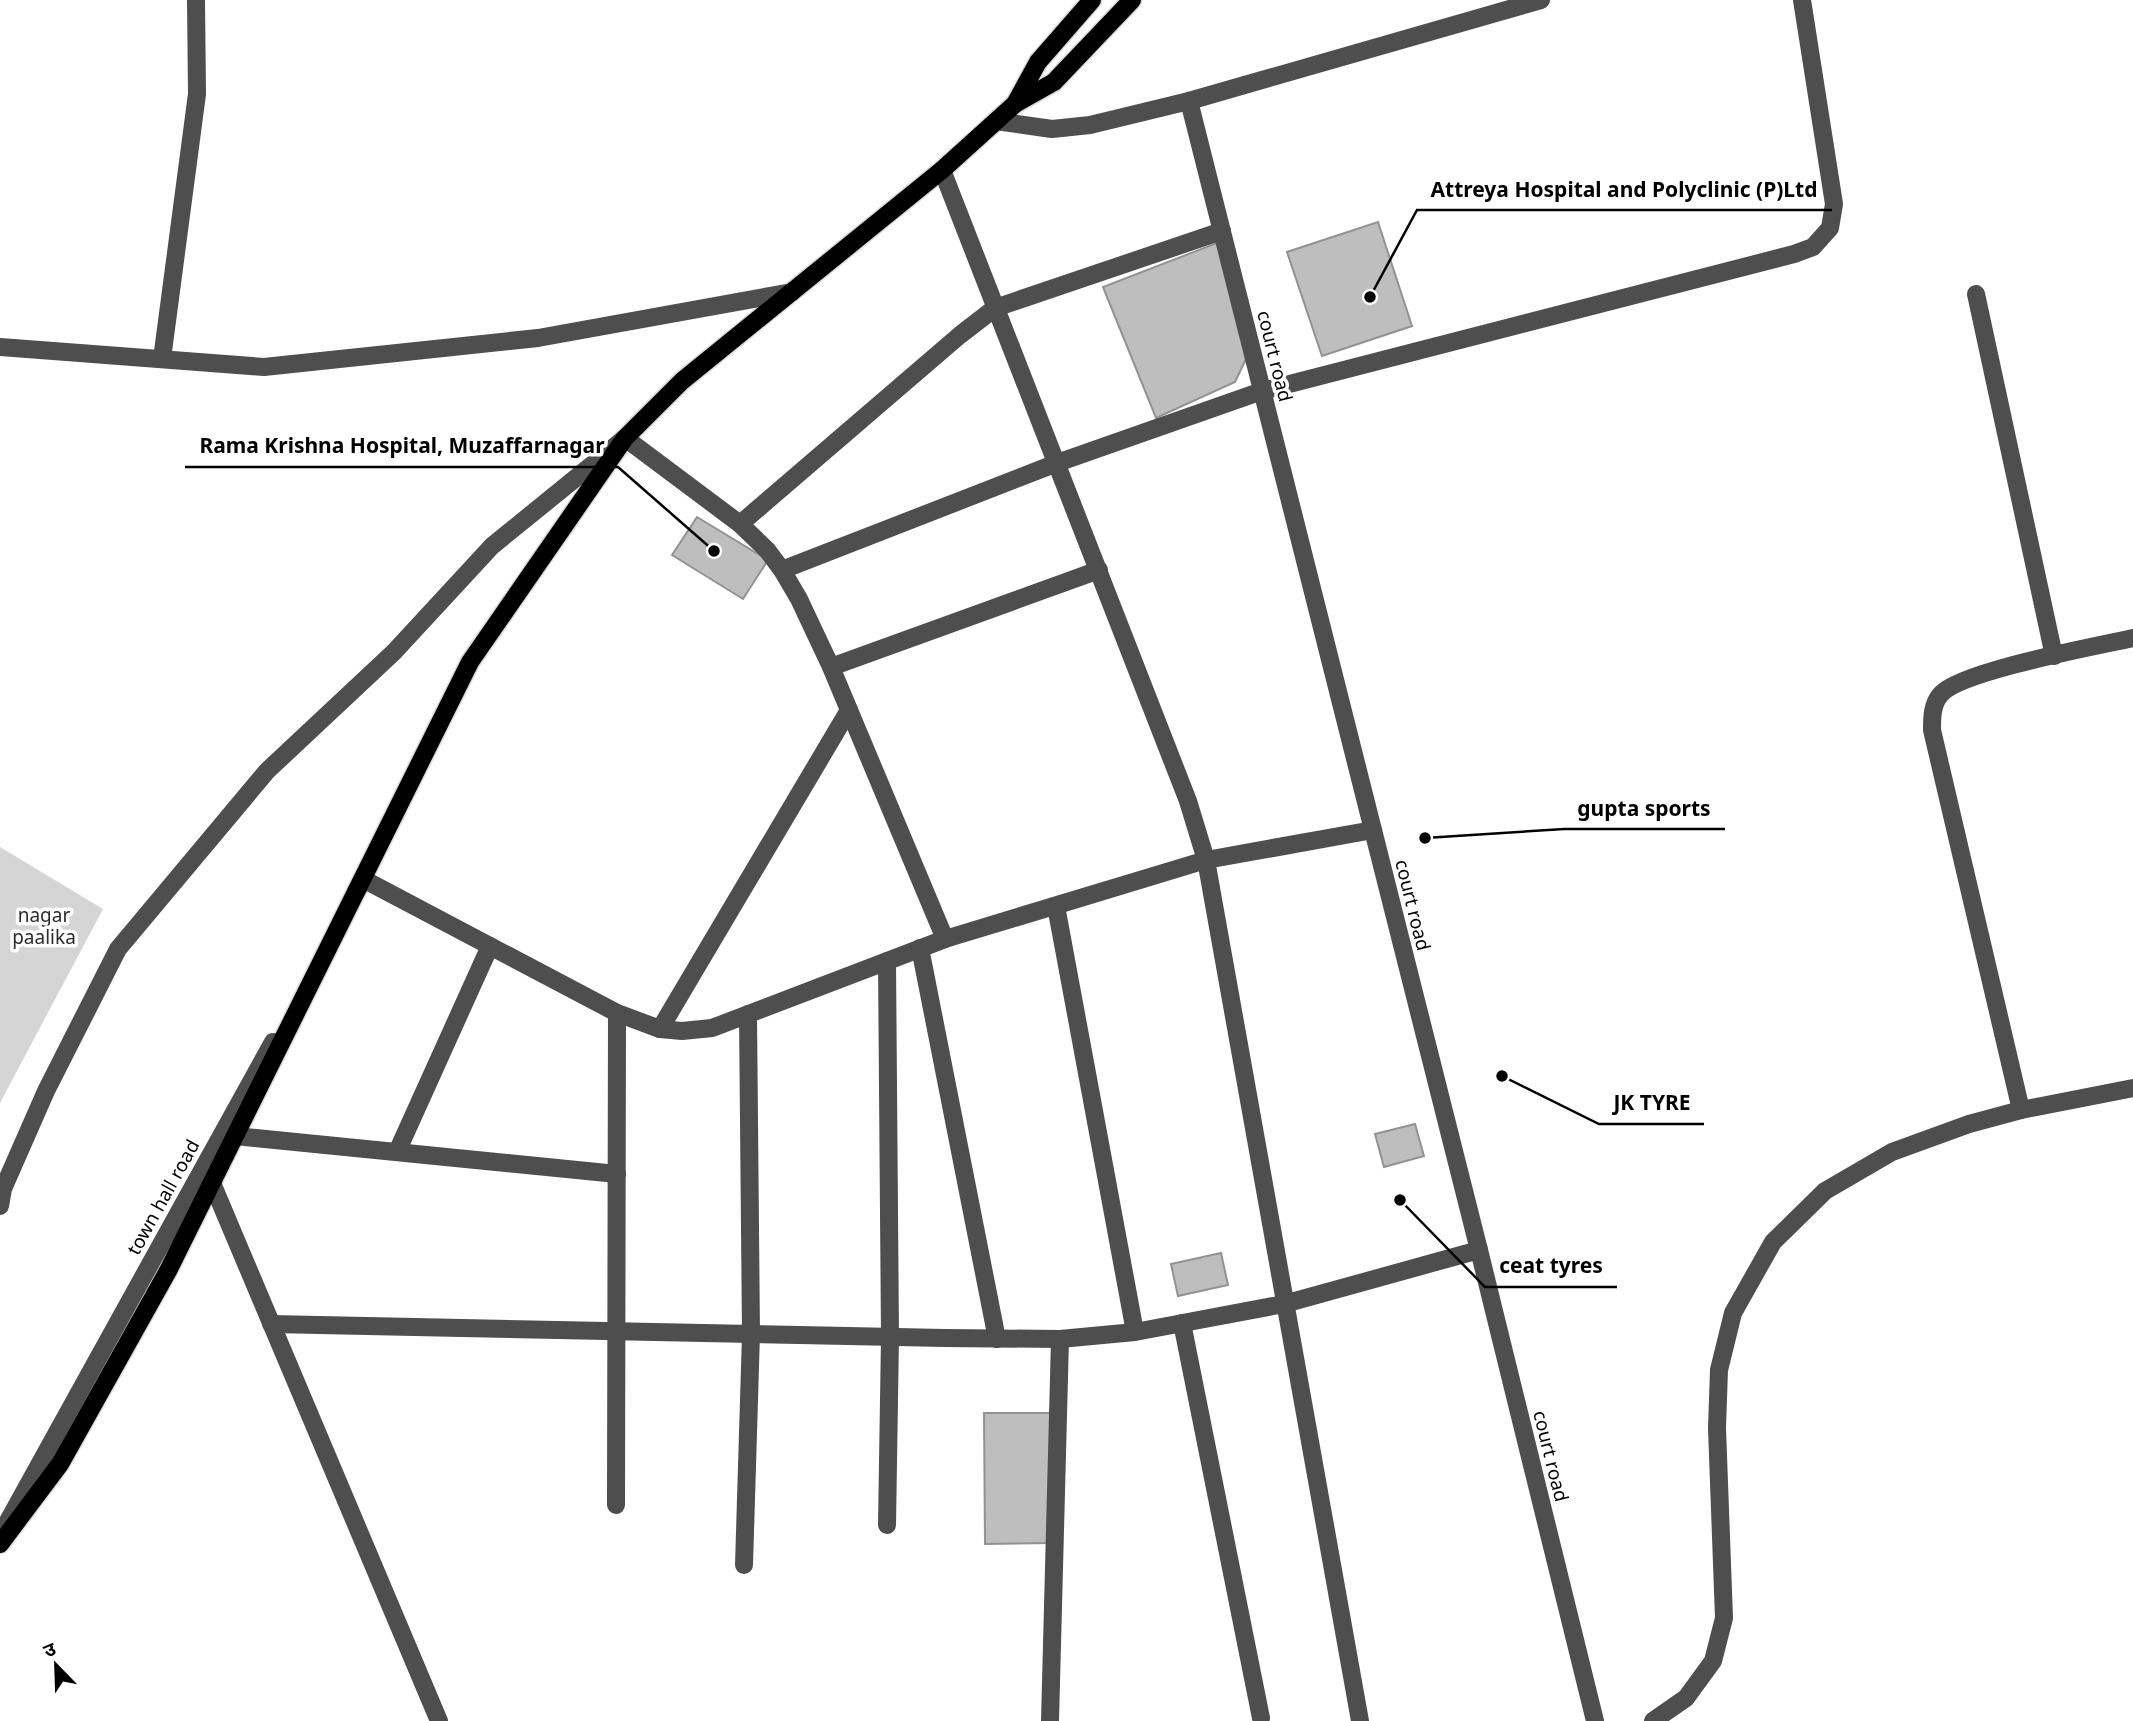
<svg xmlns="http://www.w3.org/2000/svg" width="2133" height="1721" viewBox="0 0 2133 1721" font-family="'Noto Sans','Noto Sans Devanagari',sans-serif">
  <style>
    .green { fill: #d5d5d5 }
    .building { fill: #bebebe; stroke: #929292; stroke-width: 2 }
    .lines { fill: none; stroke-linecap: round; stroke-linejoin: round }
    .major-casing { stroke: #dbdbdb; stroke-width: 21 }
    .minor { stroke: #4e4e4e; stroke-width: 18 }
    .major { stroke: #000; stroke-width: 18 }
    .labels { text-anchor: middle; stroke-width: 7; stroke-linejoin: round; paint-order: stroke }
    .street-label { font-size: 19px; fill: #000; stroke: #fff }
    .park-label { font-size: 19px; fill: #2c2c2c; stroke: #fff }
    .leader { fill: none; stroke: #000; stroke-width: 2.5 }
    .callout-dot { fill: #000; stroke: #fff; stroke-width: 2.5 }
    .callout-label { font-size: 21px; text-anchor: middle; font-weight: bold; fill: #000; stroke: #fff; stroke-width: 7; stroke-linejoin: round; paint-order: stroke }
  </style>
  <rect width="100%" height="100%" fill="#fff"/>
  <polygon class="green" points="0,847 103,909 0,1103"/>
  <g class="building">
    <polygon points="1378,222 1412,326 1322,356 1287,252"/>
    <polygon points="1217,243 1248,355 1235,382 1156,418 1103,287"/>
    <polygon points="697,517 768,560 743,599 672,555"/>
    <polygon points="1415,1124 1424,1156 1384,1167 1375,1134"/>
    <polygon points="1221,1253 1228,1285 1178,1296 1171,1264"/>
    <polygon points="984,1413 1052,1413 1052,1543 985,1544"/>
  </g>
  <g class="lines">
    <defs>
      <g id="major">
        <polyline points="1015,104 1038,62 1092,0"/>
        <polyline points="0,1544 60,1464 169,1269 470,662 625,438 682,381 942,170 1015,104 1054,82 1132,0"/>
      </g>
    </defs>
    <use href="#major" class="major-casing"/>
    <g class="minor">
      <polyline points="1189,101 1479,1250 1595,1721"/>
      <polyline points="996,121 1052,129 1090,125 1189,101 1541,0"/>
      <polyline points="942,170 1188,801 1206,860 1360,1721"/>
      <polyline points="1976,294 2054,656"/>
      <polyline points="0,347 264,367 538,338 792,292"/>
      <polyline points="162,359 197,94 196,0"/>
      <polyline points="740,524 960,335 995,308 1222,231"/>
      <polyline points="782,570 1057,463 1262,391 1794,254 1813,247 1830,228 1834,204 1802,0"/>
      <polyline points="831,667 1099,570"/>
      <polyline points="356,892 363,879 617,1013 660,1029 682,1031 712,1028 945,939 1206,860 1373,830"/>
      <polyline points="1056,906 1135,1332"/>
      <polyline points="920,948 997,1339"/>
      <polyline points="660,1029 849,710"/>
      <path d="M2021,1110l-89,-380c0,-13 0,-26 9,-36 20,-23 156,-48 192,-56"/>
      <polyline points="235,1136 617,1174"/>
      <polyline points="397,1152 490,946"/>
      <polyline points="212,1183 439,1721"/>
      <polyline points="0,1206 3,1189 46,1091 118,949 267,771 394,652 492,546 625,438 740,524 767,550 782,570 799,599 831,667 945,939"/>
      <polyline points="1182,1323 1261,1718"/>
      <polyline points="271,1324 945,1338 1060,1339 1135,1332 1284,1304 1479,1250"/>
      <polyline points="616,1505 617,1013"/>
      <polyline points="887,1525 890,1337 887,961"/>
      <polyline points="2,1532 273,1042"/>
      <polyline points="744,1565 751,1334 748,1014"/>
      <polyline points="1050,1721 1060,1339"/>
      <polyline points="1653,1721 1686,1698 1713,1661 1724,1618 1717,1428 1719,1370 1733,1313 1773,1242 1825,1191 1892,1152 1969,1124 2021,1110 2133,1088"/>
    </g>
    <use href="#major" class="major"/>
  </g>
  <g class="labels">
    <g class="street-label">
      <text transform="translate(1275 356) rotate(76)" y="7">court road</text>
      <text transform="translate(1413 905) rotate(76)" y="7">court road</text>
      <text transform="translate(163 1197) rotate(-61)" y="7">town hall road</text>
      <text transform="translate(1551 1456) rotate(76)" y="7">court road</text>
    </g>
    <g class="park-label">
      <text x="44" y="922">nagar<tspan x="44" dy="22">paalika</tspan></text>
    </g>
  </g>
  <path class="leader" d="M1370 297L1417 210H1832M714 551L618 467H185M1425 838L1564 829H1725M1502 1076L1599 1124H1704M1400 1200L1485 1287H1617"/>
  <g class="callout-dot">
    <circle cx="1370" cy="297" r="7"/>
    <circle cx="714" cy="551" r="7"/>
    <circle cx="1425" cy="838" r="7"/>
    <circle cx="1502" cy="1076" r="7"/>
    <circle cx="1400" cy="1200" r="7"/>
  </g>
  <g class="callout-label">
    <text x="1624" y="197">Attreya Hospital and Polyclinic (P)Ltd</text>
    <text x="402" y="453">Rama Krishna Hospital, Muzaffarnagar</text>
    <text x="1644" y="816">gupta sports</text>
    <text x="1652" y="1110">JK TYRE</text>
    <text x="1551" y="1273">ceat tyres</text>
  </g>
  <g transform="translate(56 1665) rotate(337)" stroke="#ffffff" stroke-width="5" paint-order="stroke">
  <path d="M0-5L12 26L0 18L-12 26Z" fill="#000000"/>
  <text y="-10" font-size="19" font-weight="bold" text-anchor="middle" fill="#000000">उ</text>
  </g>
</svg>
